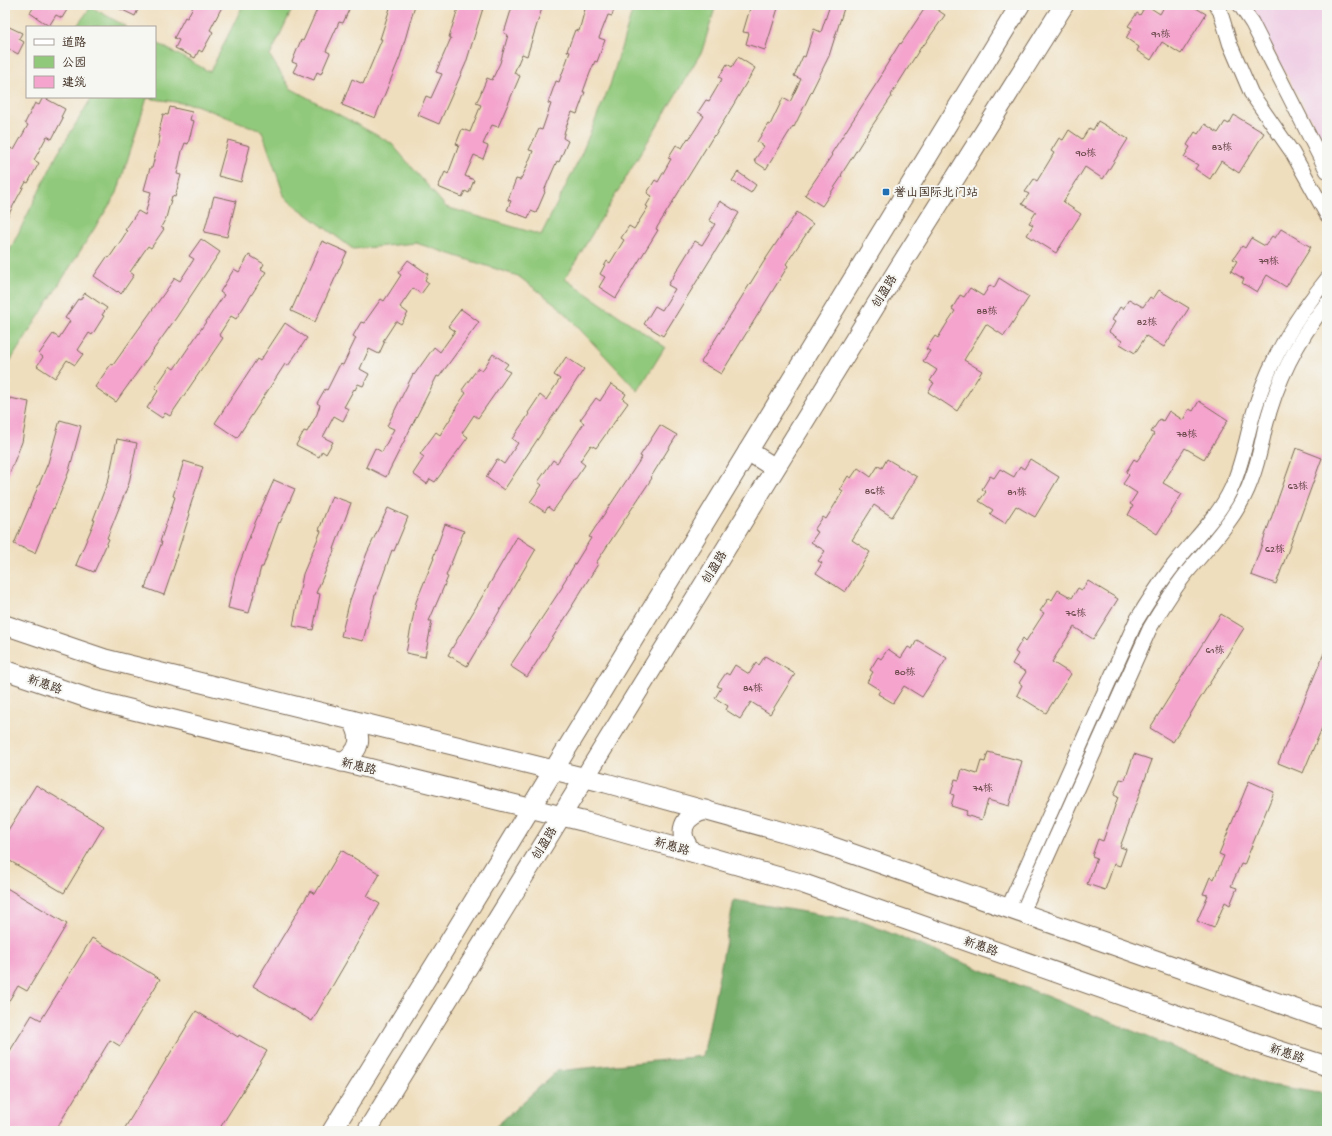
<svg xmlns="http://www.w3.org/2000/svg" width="1332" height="1136" viewBox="0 0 1332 1136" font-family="'Gochi Hand','LXGW WenKai TC',sans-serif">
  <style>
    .built { fill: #f0d0e5 }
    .green { fill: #91c97b; stroke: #667a4c }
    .forest { fill: #74ad6b; stroke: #586c44 }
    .building { fill: #f4a4cd }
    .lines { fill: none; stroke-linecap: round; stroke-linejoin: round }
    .street-casing { stroke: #7a6956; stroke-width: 16 }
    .secondary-casing { stroke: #7a6956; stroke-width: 21 }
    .street { stroke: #fff; stroke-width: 14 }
    .secondary { stroke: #fff; stroke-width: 19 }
    .poi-dot { fill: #1f6fb2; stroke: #f6f6f2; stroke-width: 1.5 }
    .labels { text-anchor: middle; stroke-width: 4; stroke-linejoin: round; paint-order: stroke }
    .number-label { font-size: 10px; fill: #69484a }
    .poi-label { font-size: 12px; fill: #3b2a1e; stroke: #f6f6f2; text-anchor: start }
    .street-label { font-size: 12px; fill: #3b2a1e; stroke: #f6f6f2 }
  </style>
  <rect width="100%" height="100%" fill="#f6f6f2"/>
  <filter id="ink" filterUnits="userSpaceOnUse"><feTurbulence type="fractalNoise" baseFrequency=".025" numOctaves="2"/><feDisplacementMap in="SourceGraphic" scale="8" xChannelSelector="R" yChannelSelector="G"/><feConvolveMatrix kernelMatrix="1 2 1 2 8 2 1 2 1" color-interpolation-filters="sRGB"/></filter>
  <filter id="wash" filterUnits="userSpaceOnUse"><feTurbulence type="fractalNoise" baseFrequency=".012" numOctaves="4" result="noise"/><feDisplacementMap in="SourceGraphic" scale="16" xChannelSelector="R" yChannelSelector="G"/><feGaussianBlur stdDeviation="0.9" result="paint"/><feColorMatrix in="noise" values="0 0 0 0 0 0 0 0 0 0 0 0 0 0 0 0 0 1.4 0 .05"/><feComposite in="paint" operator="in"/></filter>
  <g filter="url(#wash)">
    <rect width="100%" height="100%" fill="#efdebd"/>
    <polygon class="built" points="1251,5 1327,5 1327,148 1279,61"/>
    <g class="green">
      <polygon points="243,5 294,5 270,56 290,88 391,143 446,207 541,235 578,162 610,85 634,5 716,5 702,51 565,279 665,347 638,391 558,306 518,276 416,243 353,249 285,198 262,131 196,105 147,98 117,193 9,363 5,361 5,263 11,248 57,155 92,97 155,97 155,42 210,72"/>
      <polygon points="91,7 127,27 76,27"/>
    </g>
    <polygon class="forest" points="734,900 863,922 1264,1084 1327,1094 1327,1131 491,1131 557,1071 703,1056"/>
    <g id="blocks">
      <g class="building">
        <polygon points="35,5 70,5 62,18 56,15 49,26 30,13"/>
        <polygon points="112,5 140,5 135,16"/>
        <polygon points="194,5 223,5 210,30 213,32 202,52 199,50 195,58 175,48 179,40 174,38 185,17 187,18"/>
        <polygon points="319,5 351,5 343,23 339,22 336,29 326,51 330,53 321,74 317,72 314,80 293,72 297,64 292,62 301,40 303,41"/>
        <polygon points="391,5 415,5 400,57 375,118 342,105 352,79 363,84 382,39 380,39"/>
        <polygon points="459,5 484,5 466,63 439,124 418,115 426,96 431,98 442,74 436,72 451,38 449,37"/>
        <polygon points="518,5 543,5 527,56 522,54 514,73 520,76 498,127 492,125 483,144 488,146 483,159 474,155 465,176 474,180 469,193 465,191 462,197 438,187 445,172 448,174 459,145 456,144 462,129 470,132 481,105 476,103 480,95 487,78 492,80 500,63 508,35 504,33 512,7 517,9"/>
        <polygon points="584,5 615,5 612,16 608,15 599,38 605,40 597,62 595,61 588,78 583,92 585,92 577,114 572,112 565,130 563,138 568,141 559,162 557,161 550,177 544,191 545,192 536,213 531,211 528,218 507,210 511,201 508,200 516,179 520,180 524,173 533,151 529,150 539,129 542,130 551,104 548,103 556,81 559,82 570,52 567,51 575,30 579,31 585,9 583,8"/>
        <polygon points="751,5 779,5 765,50 746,44 749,33 743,32"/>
        <polygon points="830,5 845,5 829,56 794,127 793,126 766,169 754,161 764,146 757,142 768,124 770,125 783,98 790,102 801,79 794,76 803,56 805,57 814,29 821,32"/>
        <polygon points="927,5 930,5 945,15 924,45 923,44 891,95 892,96 870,129 841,175 842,176 822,206 805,195 832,155 831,154 882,75 881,74 900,43 901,44"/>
        <polygon points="1146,5 1160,14 1165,5 1191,5 1206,14 1181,54 1162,42 1151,60 1137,51 1139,47 1126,38 1132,28 1128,26 1137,13 1140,15"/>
        <polygon points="5,25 22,33 19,39 24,42 18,54 5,47"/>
        <polygon points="738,57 755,68 715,136 714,135 656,229 658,230 616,298 599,287 605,277 600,274 607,261 610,263 624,240 621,238 629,226 634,229 648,207 646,206 652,196 647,193 655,180 658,182 671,159 668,158 676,145 682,148 688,138 689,139 704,116 698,112 706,100 709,101 722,79 719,77 727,64 732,67"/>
        <polygon points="43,97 65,109 61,117 63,118 52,139 47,136 34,160 39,163 28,183 26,182 5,221 5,159 11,148 14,150 23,134 28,125 25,123 35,103 39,105"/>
        <polygon points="170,107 192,112 190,120 194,121 188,144 185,143 182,151 177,174 181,175 175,197 172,196 166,218 161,227 164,229 151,248 148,246 143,253 130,272 134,275 121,294 118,291 117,292 94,276 107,257 109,258 122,239 127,231 125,230 138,211 145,215 151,192 144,190 150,168 152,168 160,136 158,136 163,114 168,115"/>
        <polygon points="1234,115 1264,133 1239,173 1221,161 1210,179 1195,169 1198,165 1184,157 1190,147 1187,145 1195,132 1198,134 1205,124 1218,133 1225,122 1229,124"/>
        <polygon points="1098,121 1128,139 1103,179 1085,167 1074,185 1063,202 1081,214 1056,253 1027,235 1033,225 1029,223 1036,212 1022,204 1029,194 1025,192 1034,179 1037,181 1048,163 1054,153 1051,151 1059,138 1063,140 1069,130 1082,139 1089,128 1093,130"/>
        <polygon points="228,140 250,146 241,182 218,176"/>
        <polygon points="738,172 756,185 751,193 732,181"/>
        <polygon points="214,196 236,201 227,237 204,232"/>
        <polygon points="720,201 739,213 663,336 644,324 655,306 662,310 675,289 668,285 695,241 702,245 715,224 709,220"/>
        <polygon points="797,212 813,224 786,264 788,266 721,374 701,362 763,263"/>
        <polygon points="1281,229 1311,247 1286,287 1267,275 1257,292 1242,283 1244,279 1231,271 1237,261 1233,259 1242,246 1245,248 1251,238 1265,246 1272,236 1275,238"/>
        <polygon points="201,239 220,252 176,318 116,402 95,387 111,364 113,365 175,278 180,281 194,259 189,256"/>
        <polygon points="322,241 347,252 315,322 291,311"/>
        <polygon points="249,255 264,264 261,269 266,272 236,319 231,316 219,335 223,338 170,416 165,413 162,418 147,408 158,391 155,388 170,366 174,369 224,295 220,292 234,269 239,272"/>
        <polygon points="408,260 428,274 425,280 429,283 421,294 413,288 400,307 408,313 401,324 396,321 383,341 385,341 379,354 369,349 360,369 369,374 363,386 358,384 355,390 354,389 344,407 349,409 343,421 334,416 323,437 333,442 326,454 322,451 319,457 296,445 304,431 307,432 317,414 320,405 317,403 325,389 327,390 340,364 343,365 356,338 353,336 361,322 364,323 381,299 384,301 401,275 398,273"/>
        <polygon points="999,278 1029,297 1004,336 986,324 964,360 982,371 957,411 928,392 934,383 930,381 937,370 923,361 930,351 926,349 935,336 938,338 949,320 955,311 952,309 960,295 964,297 970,288 983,296 990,285 994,288"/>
        <polygon points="1159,290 1189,308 1164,347 1146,336 1135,353 1120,344 1122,341 1109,332 1115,322 1112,320 1120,307 1123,309 1129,299 1143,307 1150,297 1153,299"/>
        <polygon points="85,293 107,308 102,315 104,316 92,335 89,333 78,350 83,354 75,365 67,360 55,378 37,366 43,357 39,354 53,334 59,338 70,321 65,318 78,299 80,300"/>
        <polygon points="461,309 479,322 439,377 437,376 386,477 366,467 375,448 382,452 394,429 387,426 413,374 414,375 434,347 440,352 455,331 448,326"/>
        <polygon points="285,323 307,338 288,366 285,364 237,438 215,423 257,359 260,361"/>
        <polygon points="493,354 508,364 504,369 510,372 478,418 474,415 462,433 468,437 435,482 430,479 427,484 413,474 424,457 420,454 436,432 440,435 456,410 455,409 466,393 462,390 478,368 482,371"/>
        <polygon points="566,357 584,369 504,490 486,477 497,459 504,464 518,443 512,439 529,414 528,413 540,395 546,400 560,379 554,375"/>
        <polygon points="611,384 626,394 623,399 628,403 596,448 591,445 580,461 585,465 553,511 548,507 545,512 530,502 542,485 538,482 553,460 557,463 573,440 584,423 580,420 596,398 600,401"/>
        <polygon points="10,398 29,402 22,442 6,482 5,422"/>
        <polygon points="1199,401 1228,420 1204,459 1185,448 1174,465 1163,483 1182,494 1157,534 1128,515 1133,506 1130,504 1137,493 1123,484 1129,475 1126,472 1134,459 1137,461 1144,451 1154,434 1151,432 1160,419 1163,421 1169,411 1183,420 1189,409 1193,411"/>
        <polygon points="60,420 81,426 69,471 54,509 53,508 35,553 14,544 48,463"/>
        <polygon points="660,425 677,435 651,477 652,478 596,563 598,564 572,606 573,606 527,677 510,666 563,586 562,585 591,538 589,537 642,457 640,456"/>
        <polygon points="117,439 137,443 129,483 107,538 109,539 94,572 76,565 95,520 93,520 109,478"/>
        <polygon points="1296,448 1322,458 1276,584 1251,575"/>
        <polygon points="887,459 917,477 892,517 874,505 852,540 870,552 845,592 816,573 822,563 818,561 825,551 811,542 818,532 814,530 823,517 826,519 837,501 843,491 840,489 848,476 851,478 858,468 871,477 878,466 882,468"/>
        <polygon points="1030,459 1059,477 1035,517 1016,506 1005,523 990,514 993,510 979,501 986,492 982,489 990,476 994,478 1000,469 1014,477 1020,466 1024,469"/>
        <polygon points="184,461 203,467 188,513 190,514 175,560 176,560 164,595 145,588 162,542 160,542 175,497 173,496"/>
        <polygon points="274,480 295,489 280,523 279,522 263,567 261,567 249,613 228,608 235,576 254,525"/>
        <polygon points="332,496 351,503 334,549 335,549 316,593 320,594 313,630 293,626 303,574 321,531 319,530"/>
        <polygon points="388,508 408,517 394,551 392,550 376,595 375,595 363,641 341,636 350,600 367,553"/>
        <polygon points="445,524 464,531 446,576 448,577 429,621 432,621 425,657 406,653 416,602 434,558 433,558"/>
        <polygon points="517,537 536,549 467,666 448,655"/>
        <polygon points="1088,581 1118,599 1093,639 1074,627 1052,662 1071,674 1046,713 1017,695 1022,685 1019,683 1026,672 1012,664 1018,654 1015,652 1023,638 1026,641 1044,613 1040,611 1049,598 1052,600 1058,590 1072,598 1078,588 1082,590"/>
        <polygon points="1221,614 1244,628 1173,742 1150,728"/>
        <polygon points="917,640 947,658 922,697 904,686 893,703 878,694 880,690 867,682 873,672 870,670 878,657 881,659 888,649 901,658 908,647 912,649"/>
        <polygon points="1327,646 1327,716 1303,773 1278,763"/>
        <polygon points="765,656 795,674 770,714 751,702 740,719 726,710 728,706 715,698 721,688 717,686 726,673 729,675 735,665 749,674 756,663 759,665"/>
        <polygon points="988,752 1022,761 1009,806 988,800 982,820 965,815 967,811 951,806 954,795 951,794 955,779 959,780 962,769 977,774 981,761 985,762"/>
        <polygon points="1134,754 1152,760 1120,847 1126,849 1120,866 1114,864 1105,890 1087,884 1097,858 1092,856 1098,839 1103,841 1118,797 1114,795 1120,779 1125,780"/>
        <polygon points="1249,781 1274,792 1244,865 1241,864 1231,886 1237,888 1230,905 1225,902 1214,928 1197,921 1208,895 1203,894 1210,877 1214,879 1224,856 1219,854"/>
        <polygon points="36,785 104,826 64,893 5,858 5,835"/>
        <polygon points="341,850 380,874 367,896 380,904 312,1021 253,986 310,891 315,894"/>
        <polygon points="5,887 67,924 27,991 18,986 5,1007"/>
        <polygon points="92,938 160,979 120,1046 110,1040 55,1131 5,1131 5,1059 32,1015 41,1020"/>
        <polygon points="196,1011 238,1037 239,1035 267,1051 240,1096 218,1131 123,1131"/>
      </g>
    </g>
  </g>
  <g filter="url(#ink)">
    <use href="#blocks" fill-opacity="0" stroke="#7a6956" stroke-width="1"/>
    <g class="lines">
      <defs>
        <g id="street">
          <polyline points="1216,5 1220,11 1230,44 1251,93 1292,152 1327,215"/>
          <polyline points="1240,5 1252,23 1327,171"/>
          <path d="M1008,908l128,-287c13,-21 25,-41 41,-60 19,-24 41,-44 54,-72 14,-30 16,-60 27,-90 15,-45 39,-83 69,-120"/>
          <path d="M1022,913l128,-285c12,-20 24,-40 39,-58 21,-25 39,-43 55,-73 11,-22 16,-45 21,-69 11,-45 33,-89 62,-125"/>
        </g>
        <g id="secondary">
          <polyline points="748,451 775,468"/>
          <polyline points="5,625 105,659 606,783 816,841 1327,1020"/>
          <polyline points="5,670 93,700 586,822 804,884 1271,1048 1327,1066"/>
          <path d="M342,762c19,-11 21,-24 10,-42"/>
          <path d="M692,852c-16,-19 -10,-36 14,-42"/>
          <polyline points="332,1131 444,950 1020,5"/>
          <polyline points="367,1131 900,266 1064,5"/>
        </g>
      </defs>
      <use href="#street" class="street-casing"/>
      <use href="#secondary" class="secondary-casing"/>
      <use href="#street" class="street"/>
      <use href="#secondary" class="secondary"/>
    </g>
  </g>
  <rect class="poi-dot" x="882" y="188" width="8" height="8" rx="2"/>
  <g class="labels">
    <g class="number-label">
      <text x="1161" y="37">91栋</text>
      <text x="1222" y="150">83栋</text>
      <text x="1086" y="156">90栋</text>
      <text x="1269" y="264">79栋</text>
      <text x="987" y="314">88栋</text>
      <text x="1147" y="325">82栋</text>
      <text x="1187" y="437">78栋</text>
      <text x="1298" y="489">63栋</text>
      <text x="875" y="494">86栋</text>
      <text x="1017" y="495">81栋</text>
      <text x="1275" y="552">62栋</text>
      <text x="1076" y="616">76栋</text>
      <text x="1215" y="653">61栋</text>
      <text x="905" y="675">80栋</text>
      <text x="753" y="691">84栋</text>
      <text x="983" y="791">74栋</text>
    </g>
    <g class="poi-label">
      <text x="894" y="196">誉山国际北门站</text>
    </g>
    <g class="street-label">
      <text transform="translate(884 291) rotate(-58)" y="4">创盈路</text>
      <text transform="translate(714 567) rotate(-58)" y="4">创盈路</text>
      <text transform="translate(45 684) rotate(19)" y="4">新惠路</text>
      <text transform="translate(359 766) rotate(14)" y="4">新惠路</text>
      <text transform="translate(544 843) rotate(-58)" y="4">创盈路</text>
      <text transform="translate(672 846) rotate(16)" y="4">新惠路</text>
      <text transform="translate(981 946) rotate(19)" y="4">新惠路</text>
      <text transform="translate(1287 1053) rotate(18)" y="4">新惠路</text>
    </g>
  </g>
  <rect width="1332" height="1136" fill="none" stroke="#f6f6f2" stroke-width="20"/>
  <rect x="26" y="26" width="130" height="72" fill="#f6f6f2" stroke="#aba49d"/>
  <rect x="34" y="39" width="20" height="6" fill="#ffffff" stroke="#aba49d"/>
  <text x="62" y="46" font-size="12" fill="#3b2a1e">道路</text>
  <rect x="34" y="56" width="20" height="12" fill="#91c97b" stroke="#aba49d"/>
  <text x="62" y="66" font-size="12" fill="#3b2a1e">公园</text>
  <rect x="34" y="76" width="20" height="12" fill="#f4a4cd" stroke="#aba49d"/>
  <text x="62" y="86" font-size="12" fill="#3b2a1e">建筑</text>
</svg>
